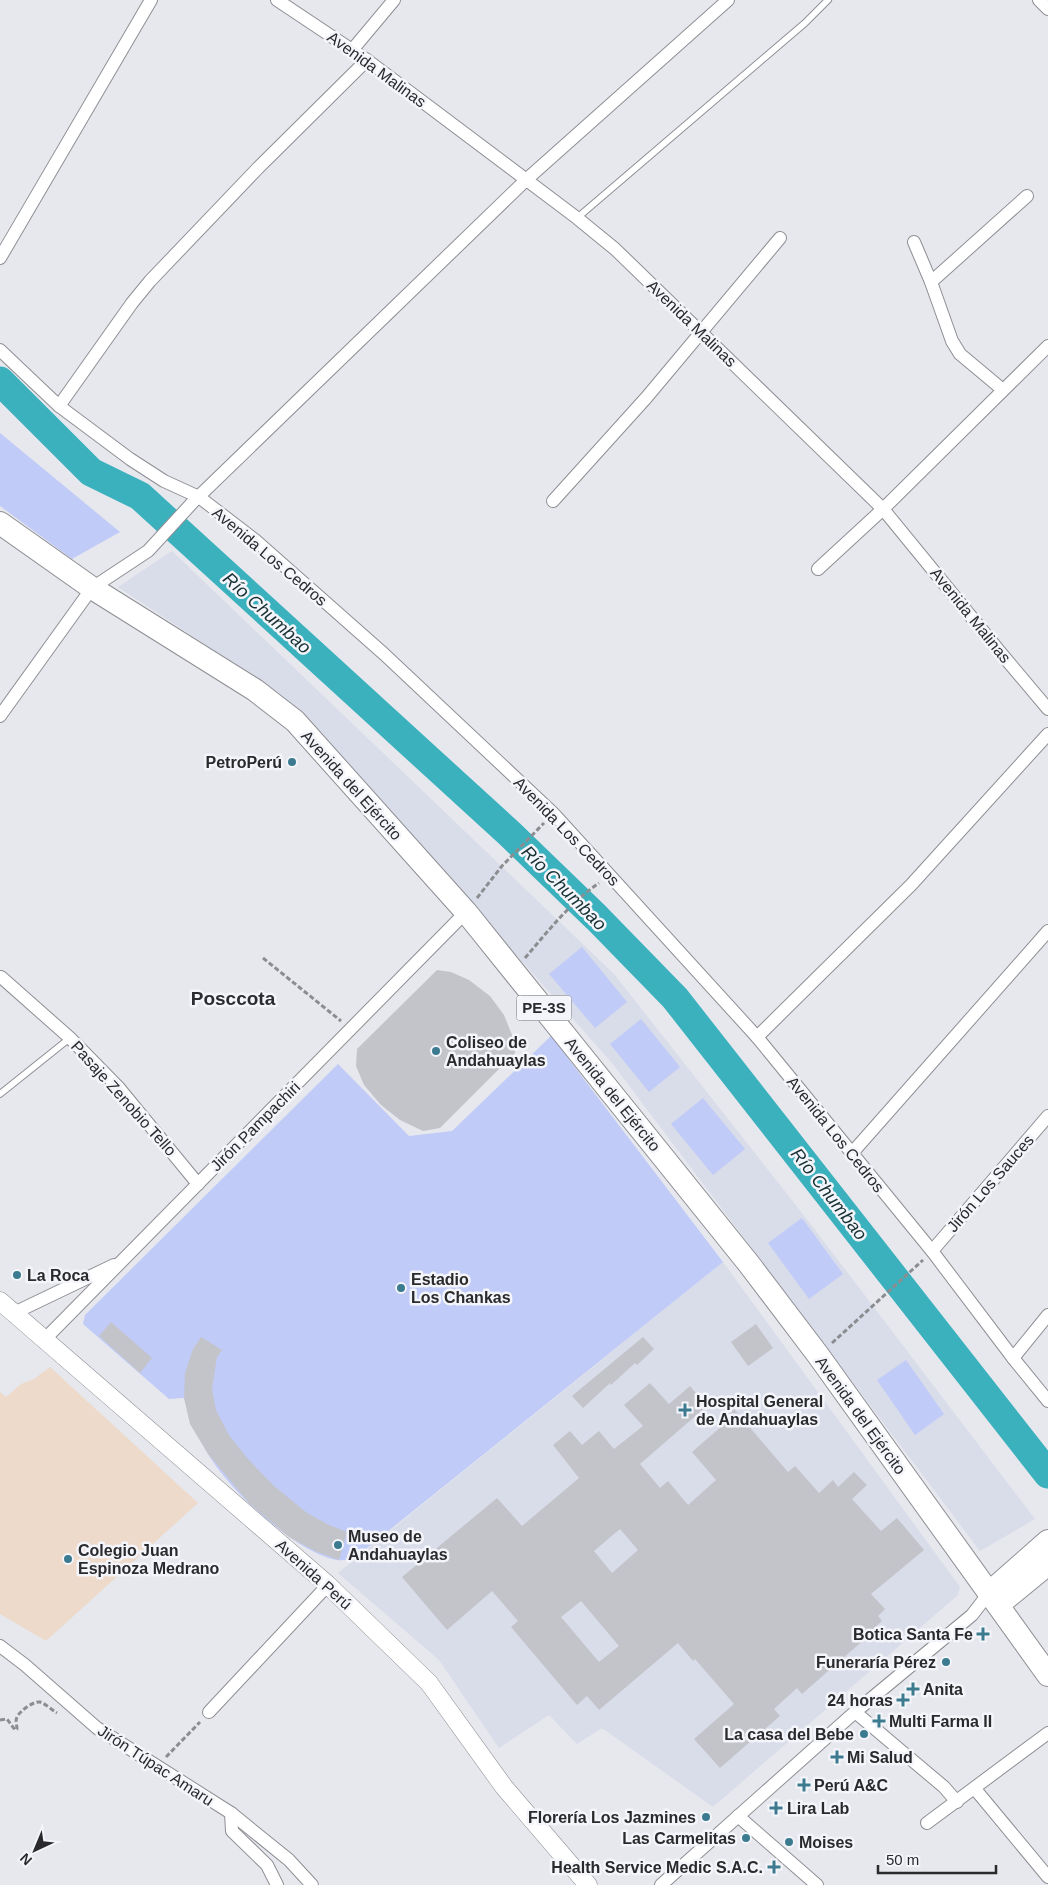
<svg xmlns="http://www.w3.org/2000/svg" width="1048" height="1885" viewBox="0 0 1048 1885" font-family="Arial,sans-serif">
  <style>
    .built { fill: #d9dce9 }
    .education { fill: #eedacb }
    .green { fill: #c0cbf8 }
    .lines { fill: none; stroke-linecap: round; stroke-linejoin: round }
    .river { stroke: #3cb1be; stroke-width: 29 }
    .building { fill: #c3c4ca; fill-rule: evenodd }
    .lane-casing { stroke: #8e8f94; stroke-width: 8 }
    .street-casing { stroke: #8e8f94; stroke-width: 14 }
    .secondary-casing { stroke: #8e8f94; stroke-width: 19 }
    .highway-casing { stroke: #8e8f94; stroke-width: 24 }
    .path { stroke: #8c8d91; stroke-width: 3; stroke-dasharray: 5 2.5; stroke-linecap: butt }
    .lane { stroke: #fff; stroke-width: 6 }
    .street { stroke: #fff; stroke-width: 12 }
    .secondary { stroke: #fff; stroke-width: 18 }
    .highway { stroke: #fff; stroke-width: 22 }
    .poi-dot { fill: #3c7b8f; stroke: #f3f5fa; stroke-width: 2 }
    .labels { text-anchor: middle; stroke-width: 5; stroke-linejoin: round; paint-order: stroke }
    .shield { fill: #f3f5fa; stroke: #66676a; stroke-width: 1 }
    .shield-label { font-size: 15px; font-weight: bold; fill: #2a2a2c }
    .street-label { font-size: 16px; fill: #2a2a2c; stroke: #f3f5fa }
    .poi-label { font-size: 16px; font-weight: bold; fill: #2a2a2c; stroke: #f3f5fa; text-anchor: start }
    .water-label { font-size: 18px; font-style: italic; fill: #173033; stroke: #f3f5fa }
    .quarter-label { font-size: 19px; font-weight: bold; fill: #2b2c31; stroke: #f3f5fa }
  </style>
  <rect width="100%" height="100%" fill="#e6e8ed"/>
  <g class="built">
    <polygon points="172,551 614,974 809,1222 1035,1519 980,1551 612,1063 413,838 282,695 118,587"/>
    <polygon points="723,1262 960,1587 958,1595 713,1807 602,1728 577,1744 549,1715 499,1748 439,1660 338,1573"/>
  </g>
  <polygon class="education" points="50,1367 198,1503 46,1641 0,1614 0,1392 6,1397 21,1384 34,1379"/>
  <g class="green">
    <polygon points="0,433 120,532 72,559 0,506"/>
    <polygon points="582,947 627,1002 595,1028 549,974"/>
    <polygon points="641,1019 680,1067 649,1092 610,1044"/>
    <path d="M551,1036l172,226 -367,295c-6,2 -13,4 -19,3 -42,-8 -107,-69 -129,-106 -10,-17 -16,-38 -24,-56l-15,1 -86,-75 2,-9 253,-251 71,72 43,-5z"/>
    <polygon points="703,1098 745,1149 713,1175 671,1124"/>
    <polygon points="802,1218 843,1274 809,1299 768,1243"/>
    <polygon points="906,1360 944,1414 915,1435 877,1380"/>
  </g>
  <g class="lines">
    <polyline class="river" points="0,381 91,472 140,496 510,834 597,918 675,998 1048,1474"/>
  </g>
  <g class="building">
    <polygon points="437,970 451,972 469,980 490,996 504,1015 514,1040 515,1053 440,1128 423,1131 400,1120 381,1105 364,1085 356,1066 357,1049"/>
    <polygon points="111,1322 152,1358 140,1373 99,1336"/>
    <polygon points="756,1324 773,1348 748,1366 731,1342"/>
    <polygon points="201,1337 222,1350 217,1357 212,1389 216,1410 229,1435 247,1458 273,1485 307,1513 329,1525 347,1532 339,1560 317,1552 289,1537 249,1503 208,1454 190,1424 184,1398 185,1373 193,1349"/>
    <polygon points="643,1337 654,1349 637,1365 635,1363 611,1385 610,1383 583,1408 572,1396"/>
    <path d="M650,1383l19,21 21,-18 17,20 -67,58 20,24 8,-7 20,24 28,-25 -24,-28 31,-27 -3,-4 14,-12 54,63 7,-6 24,27 14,-13 5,7 16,-15 13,13 -15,14 29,32 16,-13 27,32 -53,44 14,15 -7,7 4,5 -9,8 1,2 -72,63 -5,-6 -23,21 6,7 -60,52 -26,-29 40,-35 -39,-45 -2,2 -15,-18 -79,67 -12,-14 -10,9 -66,-78 7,-6 -26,-30 -45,39 -45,-53 95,-79 25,28 57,-48 -26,-33 17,-14 12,14 17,-14 15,18 29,-23 -19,-21zM620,1529l18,21 -26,23 -18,-22zM581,1601l38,45 -20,16 -38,-45z"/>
  </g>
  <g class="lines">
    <defs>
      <g id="lane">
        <polyline points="577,218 805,23 828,0"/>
        <polyline points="0,1094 70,1038"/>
      </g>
      <g id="street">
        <polyline points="277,0 367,60 577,218 615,249 883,509 1000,652 1048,709"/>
        <polyline points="1039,0 1048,9"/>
        <polyline points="353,49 394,0"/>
        <polyline points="914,242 931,282 952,341 960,354 1003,390"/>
        <polyline points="0,258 151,0"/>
        <polyline points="931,282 1027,196"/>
        <polyline points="0,350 59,406 130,459 164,481 199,497 255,540 384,654 553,813 757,1037 932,1251 1013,1358 1048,1401"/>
        <polyline points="59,406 132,303 150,281 258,168 367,60"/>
        <polyline points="553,501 646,398 780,238"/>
        <polyline points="818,569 883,509 1048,346"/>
        <polyline points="0,716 92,588 148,551 193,502 527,179 728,0"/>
        <polyline points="1,977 70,1038 119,1088 198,1184"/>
        <polyline points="757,1037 911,885 1048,734"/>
        <polyline points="852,1153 1048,931"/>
        <polyline points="932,1251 1048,1116"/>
        <polyline points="14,1313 114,1265"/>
        <polyline points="44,1340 466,912"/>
        <polyline points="1013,1358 1048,1315"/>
        <polyline points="0,1646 25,1665 97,1728 231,1813 289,1860 312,1885"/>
        <polyline points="209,1712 328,1585"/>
        <polyline points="855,1712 944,1787 957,1802"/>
        <polyline points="975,1789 1048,1877"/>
        <polyline points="231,1813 232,1831 267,1865 277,1885"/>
        <polyline points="738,1816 817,1885"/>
        <polyline points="927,1823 1048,1733"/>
        <polyline points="661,1885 855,1712 972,1615 989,1593"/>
      </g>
      <polyline id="secondary" points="0,1301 328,1585 429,1683 504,1787 588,1885"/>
      <g id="highway">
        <polyline points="0,523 92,588 255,690 295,721 466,912 749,1264 818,1355 1048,1675"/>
        <polyline points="989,1593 1048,1541"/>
        <polyline points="998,1605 1048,1564"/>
      </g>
    </defs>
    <use href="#lane" class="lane-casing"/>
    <use href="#street" class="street-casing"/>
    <use href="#secondary" class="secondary-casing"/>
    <use href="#highway" class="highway-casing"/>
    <g class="path">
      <polyline points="477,898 502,866 544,823"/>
      <polyline points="263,958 341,1021"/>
      <path d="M525,958c23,-27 45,-55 74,-75"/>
      <polyline points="832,1343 923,1260"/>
      <path d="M0,1720l7,-1 8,11 2,-1c0,-4 -2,-8 0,-12 3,-6 16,-16 23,-15 6,2 12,8 17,11"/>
      <polyline points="166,1757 200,1722"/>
    </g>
    <use href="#lane" class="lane"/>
    <use href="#street" class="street"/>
    <use href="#secondary" class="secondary"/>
    <use href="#highway" class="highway"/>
  </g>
  <g class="poi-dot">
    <circle cx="292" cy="762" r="5"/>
    <circle cx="436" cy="1051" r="5"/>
    <circle cx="17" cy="1275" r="5"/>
    <circle cx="401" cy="1288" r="5"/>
    <path d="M682.5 1402.5h5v5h5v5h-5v5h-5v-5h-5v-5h5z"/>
    <circle cx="338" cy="1545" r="5"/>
    <circle cx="68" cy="1559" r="5"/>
    <path d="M980.5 1626.5h5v5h5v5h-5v5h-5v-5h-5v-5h5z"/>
    <circle cx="946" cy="1662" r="5"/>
    <path d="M910.5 1681.5h5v5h5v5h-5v5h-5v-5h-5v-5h5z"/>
    <path d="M900.5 1692.5h5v5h5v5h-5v5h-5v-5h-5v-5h5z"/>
    <path d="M876.5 1713.5h5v5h5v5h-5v5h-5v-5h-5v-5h5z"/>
    <circle cx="864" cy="1734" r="5"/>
    <path d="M834.5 1749.5h5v5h5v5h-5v5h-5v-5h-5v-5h5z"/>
    <path d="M801.5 1777.5h5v5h5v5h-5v5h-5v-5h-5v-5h5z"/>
    <path d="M773.5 1800.5h5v5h5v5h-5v5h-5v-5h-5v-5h5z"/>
    <circle cx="706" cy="1817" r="5"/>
    <circle cx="746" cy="1838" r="5"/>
    <circle cx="789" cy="1842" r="5"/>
    <path d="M771.5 1859.5h5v5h5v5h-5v5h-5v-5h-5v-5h5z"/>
  </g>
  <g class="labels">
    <rect class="shield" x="516.5" y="995.5" width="55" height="25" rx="4"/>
    <g class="shield-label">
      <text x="544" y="1013">PE-3S</text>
    </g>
    <g class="street-label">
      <text transform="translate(377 69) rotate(36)" y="6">Avenida Malinas</text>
      <text transform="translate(692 323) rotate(44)" y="6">Avenida Malinas</text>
      <text transform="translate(270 556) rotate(40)" y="6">Avenida Los Cedros</text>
      <text transform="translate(971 615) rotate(51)" y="6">Avenida Malinas</text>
      <text transform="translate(352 785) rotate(48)" y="6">Avenida del Ejército</text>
      <text transform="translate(567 831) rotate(46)" y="6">Avenida Los Cedros</text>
      <text transform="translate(613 1094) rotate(51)" y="6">Avenida del Ejército</text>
      <text transform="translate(124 1098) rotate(48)" y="6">Pasaje Zenobio Tello</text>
      <text transform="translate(255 1126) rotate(-45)" y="6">Jirón Pampachiri</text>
      <text transform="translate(836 1134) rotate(51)" y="6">Avenida Los Cedros</text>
      <text transform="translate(990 1183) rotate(-49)" y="6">Jirón Los Sauces</text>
      <text transform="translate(861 1415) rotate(54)" y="6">Avenida del Ejército</text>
      <text transform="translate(314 1574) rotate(42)" y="6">Avenida Perú</text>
      <text transform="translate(156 1765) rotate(33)" y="6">Jirón Túpac Amaru</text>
    </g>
    <g class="poi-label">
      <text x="282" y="768" text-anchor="end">PetroPerú</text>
      <text x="446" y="1048">Coliseo de<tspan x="446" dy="18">Andahuaylas</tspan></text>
      <text x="27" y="1281">La Roca</text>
      <text x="411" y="1285">Estadio<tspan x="411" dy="18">Los Chankas</tspan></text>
      <text x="696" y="1407">Hospital General<tspan x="696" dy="18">de Andahuaylas</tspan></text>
      <text x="348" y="1542">Museo de<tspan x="348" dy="18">Andahuaylas</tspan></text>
      <text x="78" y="1556">Colegio Juan<tspan x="78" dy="18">Espinoza Medrano</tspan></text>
      <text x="973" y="1640" text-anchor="end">Botica Santa Fe</text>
      <text x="936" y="1668" text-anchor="end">Funeraría Pérez</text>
      <text x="923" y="1695">Anita</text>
      <text x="893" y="1706" text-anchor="end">24 horas</text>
      <text x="889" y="1727">Multi Farma II</text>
      <text x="854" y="1740" text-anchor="end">La casa del Bebe</text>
      <text x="847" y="1763">Mi Salud</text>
      <text x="814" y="1791">Perú A&amp;C</text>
      <text x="787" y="1814">Lira Lab</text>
      <text x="696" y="1823" text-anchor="end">Florería Los Jazmines</text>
      <text x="736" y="1844" text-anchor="end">Las Carmelitas</text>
      <text x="799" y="1848">Moises</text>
      <text x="763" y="1873" text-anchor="end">Health Service Medic S.A.C.</text>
    </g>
    <g class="water-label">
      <text transform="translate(267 613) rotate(42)" y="6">Río Chumbao</text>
      <text transform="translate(564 888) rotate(45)" y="6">Río Chumbao</text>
      <text transform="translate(829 1194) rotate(52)" y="6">Río Chumbao</text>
    </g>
    <g class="quarter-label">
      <text x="233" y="1005">Posccota</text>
    </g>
  </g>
  <g transform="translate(35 1850) rotate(224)" stroke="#f3f5fa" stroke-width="4" paint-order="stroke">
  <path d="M0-4L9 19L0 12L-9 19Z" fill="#2a2a2c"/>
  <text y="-8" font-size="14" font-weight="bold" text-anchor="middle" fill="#2a2a2c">N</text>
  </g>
  <path d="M878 1865v8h118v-8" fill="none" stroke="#2a2a2c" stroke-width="2.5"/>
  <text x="886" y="1865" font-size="15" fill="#2a2a2c" stroke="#f3f5fa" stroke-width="4" paint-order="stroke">50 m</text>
</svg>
